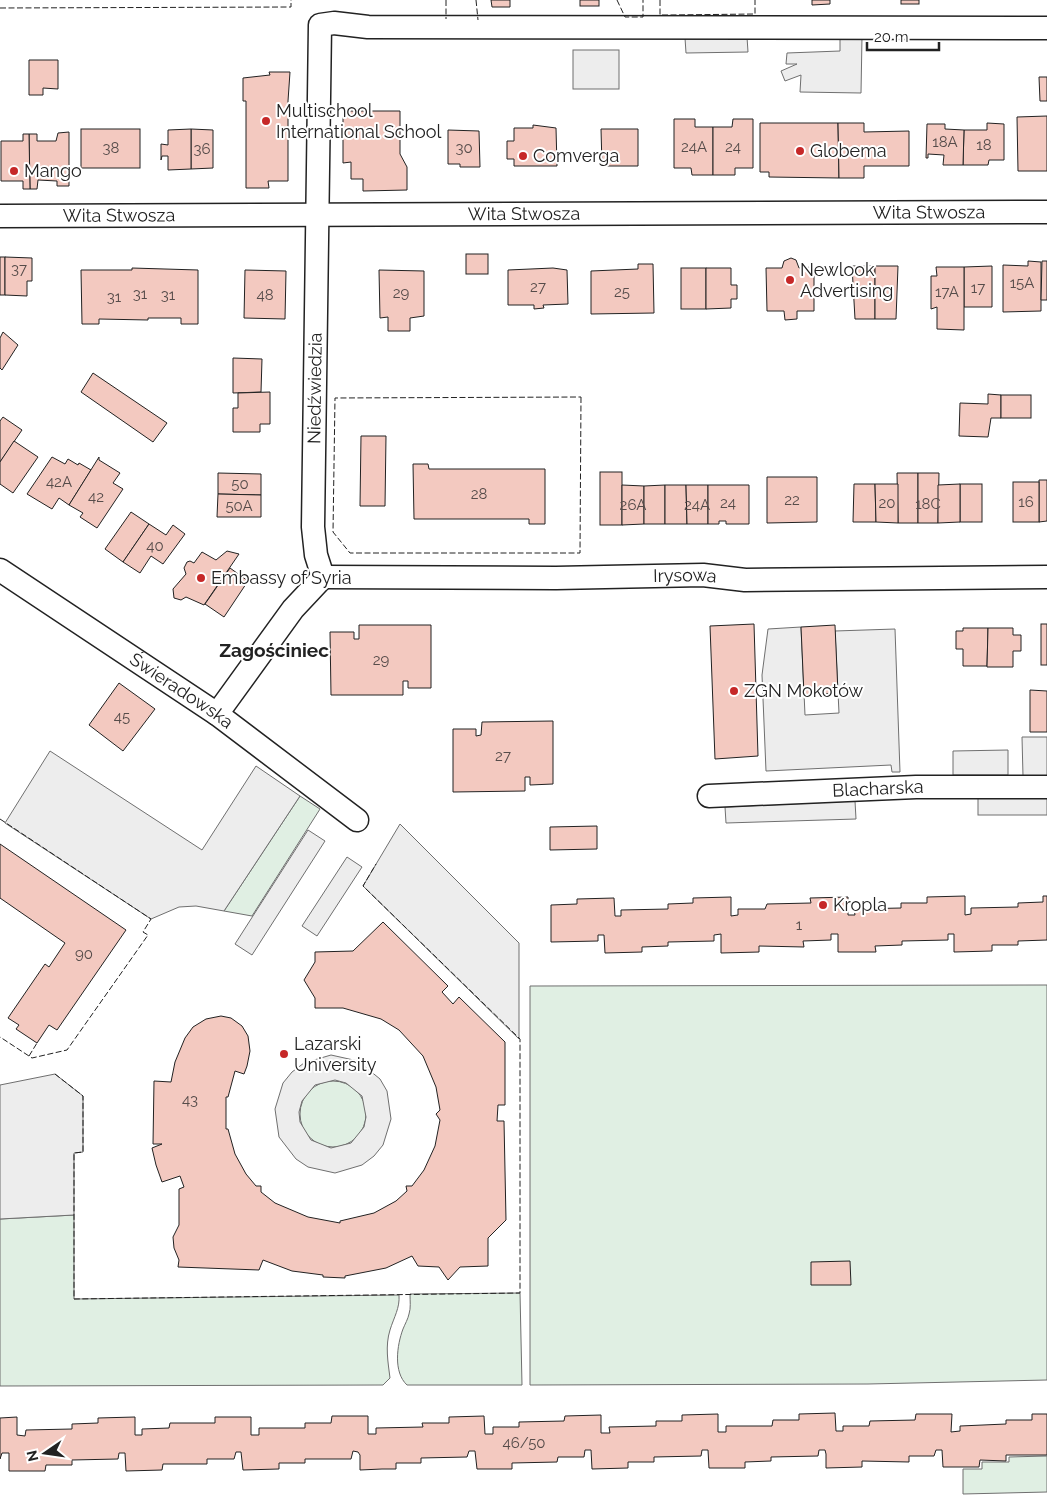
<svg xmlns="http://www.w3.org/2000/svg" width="1047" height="1498" viewBox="0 0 1047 1498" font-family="Raleway,sans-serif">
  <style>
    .green { fill: #e0efe3; stroke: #6f6f6f }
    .parking { fill: #ededed; stroke: #6f6f6f; fill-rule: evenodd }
    .building { fill: #f3c9c0; stroke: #222 }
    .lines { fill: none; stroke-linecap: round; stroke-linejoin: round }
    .street-casing { stroke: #222; stroke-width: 25 }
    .street { stroke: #fff; stroke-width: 22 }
    .fence { stroke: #222; stroke-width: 1; stroke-dasharray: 6 2.5; stroke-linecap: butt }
    .poi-dot { fill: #c62828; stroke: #fff; stroke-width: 2 }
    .labels { text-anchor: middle; stroke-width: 4; stroke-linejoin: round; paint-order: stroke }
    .number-label { font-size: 15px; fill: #564c4a }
    .poi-label { font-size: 18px; fill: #222; stroke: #fff; text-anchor: start }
    .street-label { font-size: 18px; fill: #222; stroke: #fff }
    .neighbourhood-label { font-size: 19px; font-weight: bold; fill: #222; stroke: #fff }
  </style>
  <rect width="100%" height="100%" fill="#fff"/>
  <g class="green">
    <polygon points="300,796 320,809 252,916 224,911"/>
    <polygon points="1047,985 1047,1380 868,1384 530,1385 530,986"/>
    <circle cx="333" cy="1114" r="33"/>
    <path d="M74,1215v84l325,-4c1,13 -5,22 -9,35 -5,16 -2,32 0,48l-7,7 -383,1v-167z"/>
    <path d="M520,1293l2,92h-115c-14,-13 -10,-40 -4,-56 2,-5 5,-10 6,-15 2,-6 1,-13 1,-20z"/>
    <polygon points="1047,1456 1047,1492 963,1494 963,1469 982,1469 982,1462 1009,1462 1009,1457"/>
  </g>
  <g class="parking">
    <polygon points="747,37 748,52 686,53 685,38"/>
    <polygon points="840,37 862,37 861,93 800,92 801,75 785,81 781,71 797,64 786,64 787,53 840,51"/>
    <rect x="573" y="50" width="46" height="39"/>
    <polygon points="801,627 805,715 839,713 835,631 895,629 900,772 892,772 891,765 766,771 762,675 768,629"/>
    <polygon points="1022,737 1047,737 1047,776 1023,776"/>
    <polygon points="1008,750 1008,775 953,775 953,751"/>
    <polygon points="50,751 202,850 256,766 300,796 224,911 196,906 179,907 151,919 5,823"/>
    <rect x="978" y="798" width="69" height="17"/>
    <polygon points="855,801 856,819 726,823 725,807"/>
    <polygon points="400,824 519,943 519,1039 363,886"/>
    <polygon points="308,830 325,841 252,955 235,944"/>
    <polygon points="347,857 362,867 317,936 302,926"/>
    <path d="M331,1055l27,6 22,18 7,12 4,28 -8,26 -9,11 -12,9 -27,8 -27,-6 -12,-8 -17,-22 -4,-28 8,-26 9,-11 12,-9zM335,1080l11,3 16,13 4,21 -2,10 -13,16 -20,5 -20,-8 -11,-18 -1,-10 3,-11 13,-16z"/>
    <polygon points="55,1074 83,1096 83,1152 74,1153 74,1215 0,1219 0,1085"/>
  </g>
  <g class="building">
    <polygon points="491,0 510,0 510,7 492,7"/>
    <rect x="580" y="0" width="19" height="6"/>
    <polygon points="812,0 830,0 830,4 812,5"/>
    <rect x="901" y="0" width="18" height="4"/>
    <polygon points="29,60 58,60 58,89 43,88 43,95 29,95"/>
    <polygon points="269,72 290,72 288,101 288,181 268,181 269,188 246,188 246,101 243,101 243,78 270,75"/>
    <polygon points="1039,77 1047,77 1047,101 1040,101"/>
    <polygon points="343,111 400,111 400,154 407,167 407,190 363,191 363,179 351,179 351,162 343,163"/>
    <polygon points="1047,116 1047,171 1018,171 1017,117"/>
    <polygon points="674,119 695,119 695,127 713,127 713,175 692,175 691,168 674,168"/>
    <polygon points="733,119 753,119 753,168 735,168 735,175 713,175 713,127 732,127"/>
    <polygon points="760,123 838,123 839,178 769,177 769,172 760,172"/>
    <polygon points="838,123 864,123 864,132 909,131 909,166 864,166 864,178 839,178"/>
    <polygon points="987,123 1004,124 1004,160 989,160 988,165 963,165 964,130 987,130"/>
    <polygon points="927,124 945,124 945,129 964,130 963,165 943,165 944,155 928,154 928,158 926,158"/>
    <polygon points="533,125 556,128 557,166 514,166 514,159 507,159 507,141 514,141 514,128 533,128"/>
    <rect x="81" y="129" width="59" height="39"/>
    <polygon points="191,129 213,130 213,168 191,169"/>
    <polygon points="191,129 191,169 168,170 168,156 162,156 161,160 161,144 168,145 168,130"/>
    <polygon points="601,129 638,129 638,166 602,166"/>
    <polygon points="448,130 479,131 480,167 460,167 460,164 448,164"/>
    <polygon points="69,132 69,186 57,186 57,181 38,180 37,189 30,189 29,134 37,134 37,141 56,141 58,133"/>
    <polygon points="23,134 29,134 30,189 23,189 23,181 1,181 1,141 23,141"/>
    <rect x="466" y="254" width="22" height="20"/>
    <rect x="0" y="257" width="5" height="38"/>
    <polygon points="5,257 32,258 32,281 27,281 27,296 5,295"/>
    <polygon points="791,258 796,260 799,268 814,267 814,311 797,311 797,319 785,320 784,311 767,311 766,268 782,268 784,261"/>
    <polygon points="1028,261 1041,262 1041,311 1003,312 1003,265 1028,266"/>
    <polygon points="1042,261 1047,261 1047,300 1041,300"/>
    <polygon points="638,264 653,264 654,313 591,314 591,271 638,269"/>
    <polygon points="852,266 875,266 875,319 855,319"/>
    <polygon points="875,266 898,266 896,319 875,319"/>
    <polygon points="992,266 992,307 964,307 964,267"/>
    <polygon points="936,267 964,267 964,330 937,329 937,307 931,309 931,276 937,276"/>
    <polygon points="132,268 198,270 198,324 181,324 181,318 148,318 148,320 99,319 99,324 82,324 81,270 132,270"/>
    <polygon points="553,268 567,270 568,304 543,305 544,308 534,309 534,305 508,305 508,270"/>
    <rect x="681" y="268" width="25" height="41"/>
    <polygon points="706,268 731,268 731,285 737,285 737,299 731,299 731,308 706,309"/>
    <polygon points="245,270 286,271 285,319 244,318"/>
    <polygon points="379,270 424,271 424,316 410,318 410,331 388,331 388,317 380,318"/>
    <polygon points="3,332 18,345 2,370 0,368 0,338"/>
    <polygon points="233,358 262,359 261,392 233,393"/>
    <polygon points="93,373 167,423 153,442 81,392"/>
    <polygon points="270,392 270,424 260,424 260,432 233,432 233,408 238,408 238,393"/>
    <polygon points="988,394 1001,395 1001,418 991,418 988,437 959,436 960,403 988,404"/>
    <rect x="1001" y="395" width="30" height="23"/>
    <polygon points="3,417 22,430 0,462 0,421"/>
    <polygon points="361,436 386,436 385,506 360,506"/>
    <polygon points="14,441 38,457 13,493 0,484 0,462"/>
    <polygon points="52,457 65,464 68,459 78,465 79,463 91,470 69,505 59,498 52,509 27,494"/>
    <polygon points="99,457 99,460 120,473 113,483 123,489 97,528 80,517 83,513 69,505"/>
    <polygon points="413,464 428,464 429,469 545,469 545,524 529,524 529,519 414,519"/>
    <rect x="600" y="472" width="22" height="53"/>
    <polygon points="218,473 261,474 261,495 218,494"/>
    <polygon points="897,473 918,473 918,523 898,523"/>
    <polygon points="918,473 939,473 938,523 918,523"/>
    <polygon points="767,477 817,477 817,522 767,523"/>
    <polygon points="1039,480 1047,480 1047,521 1039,522"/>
    <rect x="1013" y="482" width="26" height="40"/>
    <polygon points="854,484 875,484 876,522 853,522"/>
    <polygon points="875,484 898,484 898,523 876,522"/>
    <rect x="960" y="484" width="22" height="38"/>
    <polygon points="960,484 960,522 938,523 938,485"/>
    <polygon points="622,485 644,486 644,524 622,525"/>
    <polygon points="665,485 665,524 644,524 644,486"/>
    <polygon points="665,485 686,485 687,524 665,524"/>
    <polygon points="686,485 708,485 708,524 687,524"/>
    <polygon points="708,485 749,485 749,524 726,524 726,521 719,521 719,524 708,524"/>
    <polygon points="218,494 261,495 261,517 217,517"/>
    <polygon points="131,512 149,524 123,562 105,549"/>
    <polygon points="149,524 166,535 173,525 185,534 163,564 151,556 140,573 123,562"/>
    <polygon points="227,551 239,554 204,605 186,597 181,600 174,598 173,589 186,574 184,568 187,562 190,561 194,563 202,552 216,560"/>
    <polygon points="230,568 248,581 224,617 205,604"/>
    <polygon points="754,624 758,756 715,759 710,626"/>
    <rect x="1041" y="624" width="6" height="41"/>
    <polygon points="359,625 431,625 431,688 408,688 408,681 403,681 403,695 331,695 330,632 354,632 354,639 359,639"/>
    <polygon points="835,625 838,693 804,695 801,627"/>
    <polygon points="963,628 988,628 987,666 963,666 963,649 956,649 956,631 963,631"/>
    <polygon points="988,628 1013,628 1013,635 1021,635 1021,651 1013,651 1013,667 987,667"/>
    <polygon points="119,683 155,709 123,751 89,725"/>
    <polygon points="1030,690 1047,691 1047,732 1030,732"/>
    <polygon points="553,721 553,784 530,785 530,777 525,777 525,791 453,792 453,729 476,729 476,736 481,735 482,722"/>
    <polygon points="597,826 597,849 550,850 550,827"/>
    <polygon points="0,844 126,930 57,1030 49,1025 37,1043 16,1029 19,1025 8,1018 45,964 49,967 65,943 0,898"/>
    <polygon points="965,896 965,915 971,914 971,908 1018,907 1018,903 1043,902 1043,896 1047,896 1047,940 1018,941 1018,945 992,945 992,951 954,952 954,934 948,934 948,940 902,941 902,945 875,946 876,952 838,952 838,934 831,934 831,940 803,941 804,947 759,946 759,952 721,953 721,934 714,935 714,941 668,942 668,946 642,947 642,952 605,953 604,935 598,935 598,941 551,942 551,905 577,904 577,899 614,898 615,916 621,916 621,910 668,909 668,904 693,903 693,898 731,897 731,916 738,915 738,909 765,909 767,904 811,903 810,898 848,897 848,915 855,915 854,909 901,908 901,903 927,903 927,897"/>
    <polygon points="383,922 448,986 442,992 453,1004 459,997 505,1042 505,1105 498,1105 497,1121 504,1121 506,1220 488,1238 488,1266 460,1267 448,1280 439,1267 418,1266 412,1256 386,1268 345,1276 345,1278 323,1277 323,1275 292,1271 263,1260 259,1270 178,1267 179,1260 174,1248 173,1237 179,1225 179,1189 184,1187 180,1176 162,1182 156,1165 152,1148 162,1144 153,1144 154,1081 171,1082 175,1062 185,1038 193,1027 206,1019 221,1016 231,1018 242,1026 248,1036 250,1051 247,1066 244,1074 235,1071 228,1097 226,1097 226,1129 228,1129 235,1154 246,1174 256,1186 261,1186 261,1192 275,1203 308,1217 340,1223 340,1221 374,1213 396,1201 407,1191 406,1186 412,1186 424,1170 435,1146 440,1120 436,1114 440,1110 436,1087 423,1056 399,1030 381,1019 343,1008 315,1008 315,998 304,980 315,962 315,952 353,951"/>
    <polygon points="850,1261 851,1285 811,1285 811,1262"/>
    <polygon points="835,1413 836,1431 843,1431 843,1426 869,1426 870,1421 915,1420 916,1414 952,1414 951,1432 960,1431 960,1426 1006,1424 1006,1420 1032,1420 1032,1414 1047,1414 1047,1455 1006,1455 1006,1461 980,1460 979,1467 943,1467 942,1450 936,1450 934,1456 909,1456 909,1462 862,1461 862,1467 826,1468 826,1454 825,1450 819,1450 818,1456 771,1457 771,1461 745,1462 745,1468 709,1468 708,1450 702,1450 701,1456 654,1457 654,1462 628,1462 628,1468 592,1469 591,1450 585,1450 584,1457 558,1457 557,1462 512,1463 512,1469 477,1469 475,1451 469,1451 467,1457 421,1458 421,1463 396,1463 396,1469 382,1469 360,1470 360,1455 358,1452 353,1451 351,1459 305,1459 305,1463 279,1463 279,1469 243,1470 241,1452 236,1452 234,1459 207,1459 207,1464 163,1464 162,1470 126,1471 125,1453 119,1453 118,1459 72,1460 72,1465 46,1465 45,1471 9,1471 9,1453 2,1453 0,1459 0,1418 17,1417 17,1435 25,1436 26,1430 72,1429 72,1424 98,1423 98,1418 135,1417 135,1435 142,1435 142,1429 169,1428 170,1423 215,1423 215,1417 251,1417 251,1435 259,1435 259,1428 305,1428 305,1423 331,1423 332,1416 368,1416 368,1434 376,1434 376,1428 423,1427 422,1423 449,1423 449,1417 484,1416 485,1434 493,1434 493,1427 519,1427 519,1422 564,1421 565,1416 601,1415 601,1433 610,1433 609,1427 656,1426 656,1421 682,1421 682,1415 718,1414 718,1432 726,1432 726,1426 772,1426 773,1420 799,1420 799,1414"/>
  </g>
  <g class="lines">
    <defs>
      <g id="street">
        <path id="s1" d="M0,216l1047,-4"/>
        <path id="s2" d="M0,570l217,144 140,106"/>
        <path id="s3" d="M323,577l-7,-22 -3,-28 7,-502 14,-2 34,4 679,1"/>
        <path id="s4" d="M323,577l233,1 147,-3 42,5 302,-3"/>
        <polyline points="217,714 293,609 323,577"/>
        <path id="s5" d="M709,796l207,-9h131"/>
      </g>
    </defs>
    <use href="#street" class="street-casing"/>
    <use href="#street" class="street"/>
    <g class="fence">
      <polyline points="446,0 446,19"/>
      <polyline points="476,0 478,20"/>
      <polyline points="617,0 625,17 643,17 643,0"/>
      <polyline points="660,0 660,15 670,15 755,14 755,0"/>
      <polyline points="0,8 291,7 291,0"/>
      <polygon points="581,397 580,553 350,553 333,532 335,398"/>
      <polyline points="0,819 151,919 143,932 148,935 67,1050 32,1058 0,1037"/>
      <polyline points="29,1056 37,1043"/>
      <polyline points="55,1074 83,1096 83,1152 74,1153 74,1299 520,1293 520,1039 363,886 376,864"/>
    </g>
  </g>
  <g class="poi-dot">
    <circle cx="266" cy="121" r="5"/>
    <circle cx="800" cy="151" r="5"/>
    <circle cx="523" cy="156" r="5"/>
    <circle cx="14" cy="171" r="5"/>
    <circle cx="790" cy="280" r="5"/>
    <circle cx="201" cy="578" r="5"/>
    <circle cx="734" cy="691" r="5"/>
    <circle cx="823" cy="905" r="5"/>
    <circle cx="284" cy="1054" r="5"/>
  </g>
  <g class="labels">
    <g class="number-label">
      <text x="945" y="147">18A</text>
      <text x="984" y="150">18</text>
      <text x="694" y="152">24A</text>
      <text x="733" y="152">24</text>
      <text x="111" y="153">38</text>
      <text x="464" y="153">30</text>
      <text x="202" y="154">36</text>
      <text x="19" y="274">37</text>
      <text x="1022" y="288">15A</text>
      <text x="538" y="292">27</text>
      <text x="978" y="293">17</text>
      <text x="622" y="297">25</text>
      <text x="947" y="297">17A</text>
      <text x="401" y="298">29</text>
      <text x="140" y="299">31</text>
      <text x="168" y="300">31</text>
      <text x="265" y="300">48</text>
      <text x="114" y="302">31</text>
      <text x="59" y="487">42A</text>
      <text x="240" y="489">50</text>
      <text x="479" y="499">28</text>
      <text x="96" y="502">42</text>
      <text x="792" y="505">22</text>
      <text x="1026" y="507">16</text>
      <text x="728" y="508">24</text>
      <text x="887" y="508">20</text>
      <text x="928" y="509">18C</text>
      <text x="633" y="510">26A</text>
      <text x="697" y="510">24A</text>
      <text x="239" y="511">50A</text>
      <text x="155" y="551">40</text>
      <text x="381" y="665">29</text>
      <text x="122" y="722">45</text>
      <text x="503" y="761">27</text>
      <text x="799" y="930">1</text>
      <text x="84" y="959">90</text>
      <text x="190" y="1105">43</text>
      <text x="524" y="1448">46/50</text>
    </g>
    <g class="poi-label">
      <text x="276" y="117">Multischool<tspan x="276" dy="21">International School</tspan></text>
      <text x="810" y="157">Globema</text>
      <text x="533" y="162">Comverga</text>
      <text x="24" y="177">Mango</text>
      <text x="800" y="276">Newlook<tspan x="800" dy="21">Advertising</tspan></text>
      <text x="211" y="584">Embassy of Syria</text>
      <text x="744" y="697">ZGN Mokotów</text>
      <text x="833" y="911">Kropla</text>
      <text x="294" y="1050">Lazarski<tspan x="294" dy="21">University</tspan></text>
    </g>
    <g class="street-label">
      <text dy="6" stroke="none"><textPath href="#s1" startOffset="929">Wita Stwosza</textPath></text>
      <text dy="6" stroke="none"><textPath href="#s1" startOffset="524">Wita Stwosza</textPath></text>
      <text dy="6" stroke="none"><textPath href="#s1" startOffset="119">Wita Stwosza</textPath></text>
      <text dy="6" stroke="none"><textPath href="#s3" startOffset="190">Niedźwiedzia</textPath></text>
      <text dy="6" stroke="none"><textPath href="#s4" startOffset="362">Irysowa</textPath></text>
      <text dy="6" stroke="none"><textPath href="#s2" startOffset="218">Świeradowska</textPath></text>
      <text dy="6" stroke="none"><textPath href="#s5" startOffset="169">Blacharska</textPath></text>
    </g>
    <g class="neighbourhood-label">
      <text x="274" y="657">Zagościniec</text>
    </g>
  </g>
  <g transform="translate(45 1453) rotate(257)" stroke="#ffffff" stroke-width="4" paint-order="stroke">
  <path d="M0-4L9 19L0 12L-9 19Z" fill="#222222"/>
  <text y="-8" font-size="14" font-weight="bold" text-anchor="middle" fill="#222222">N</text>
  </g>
  <path d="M867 42v8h72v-8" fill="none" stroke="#222222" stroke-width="2.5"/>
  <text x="874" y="42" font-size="15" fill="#222222" stroke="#ffffff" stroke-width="4" paint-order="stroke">20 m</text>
</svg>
